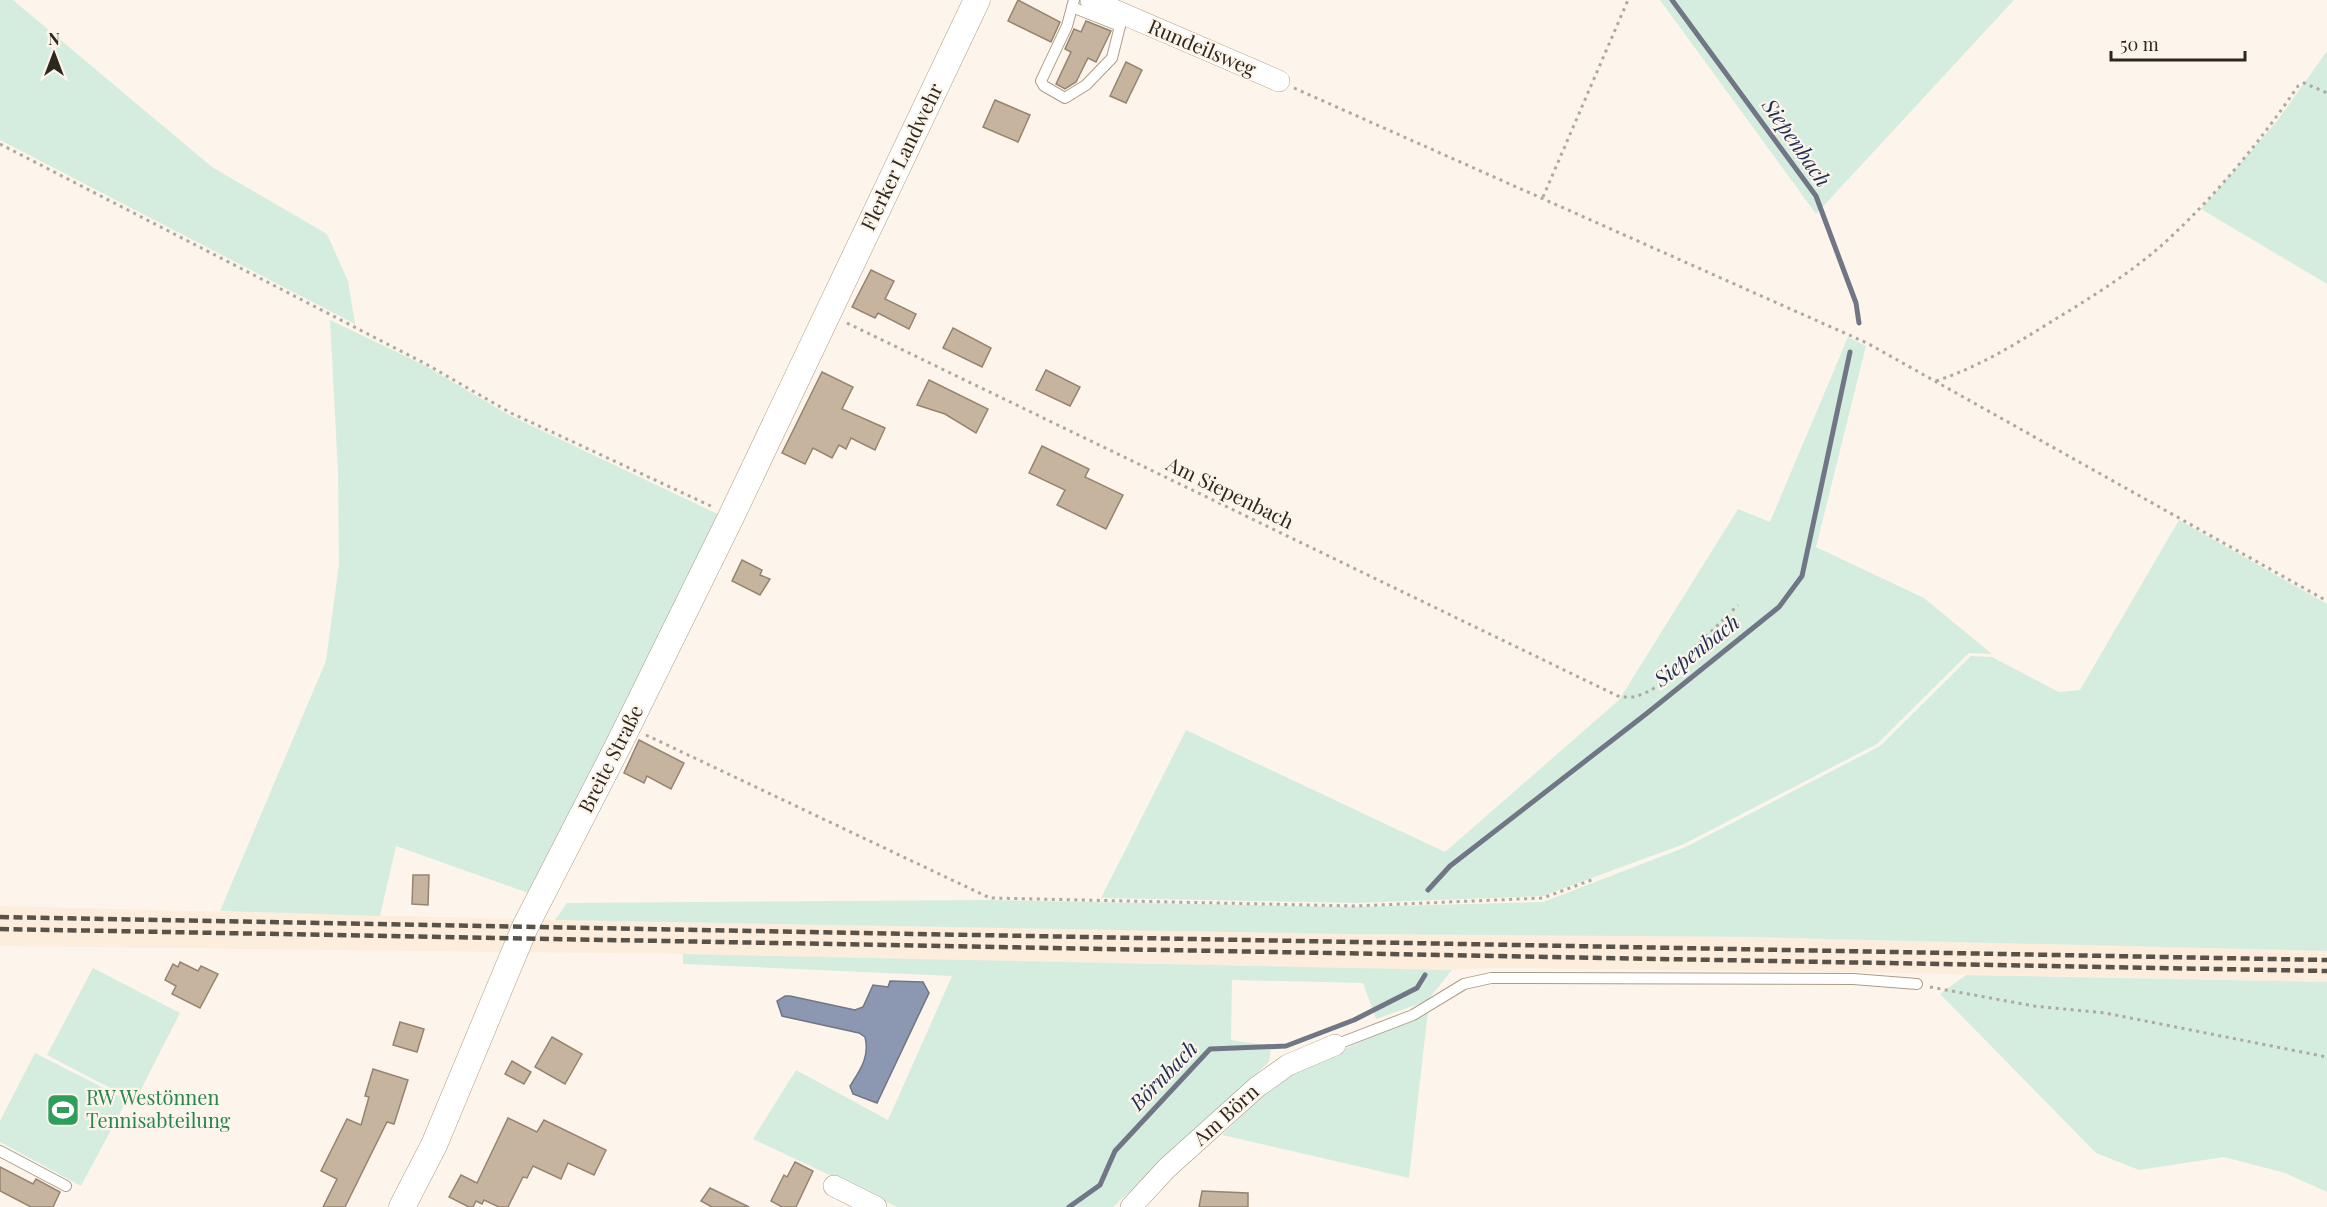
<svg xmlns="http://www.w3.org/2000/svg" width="2327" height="1207" viewBox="0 0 2327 1207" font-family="'Playfair Display',serif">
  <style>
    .built { fill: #fceddc }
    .green { fill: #d5eddf }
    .water { fill: #8c98b2; stroke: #707686; stroke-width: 1.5 }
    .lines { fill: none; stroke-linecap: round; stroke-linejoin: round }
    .stream { stroke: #707686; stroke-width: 5 }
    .building { fill: #c6b49e; stroke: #95846f; stroke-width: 1.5 }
    .service-casing { stroke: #ad9c86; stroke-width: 12 }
    .minor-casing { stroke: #ad9c86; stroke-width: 22 }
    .tertiary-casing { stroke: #ad9c86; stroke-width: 27 }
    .path { stroke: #afa89f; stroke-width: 3; stroke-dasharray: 3 4.5; stroke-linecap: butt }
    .service { stroke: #fff; stroke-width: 10 }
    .minor { stroke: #fff; stroke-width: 21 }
    .tertiary { stroke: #fff; stroke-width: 26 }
    .rail { stroke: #595249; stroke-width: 4.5; stroke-dasharray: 9 4.5; stroke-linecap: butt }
    .labels { text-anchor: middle; stroke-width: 4.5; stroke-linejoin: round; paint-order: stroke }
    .street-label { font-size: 20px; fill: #2e271e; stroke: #fdf5ec }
    .leisure-label { font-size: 20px; fill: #27864d; stroke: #fdf5ec; text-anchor: start }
    .water-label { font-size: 21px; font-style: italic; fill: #1e2f54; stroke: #fdf5ec }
  </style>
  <rect width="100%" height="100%" fill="#fdf5ec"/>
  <polygon class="built" points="0,906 555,920 1341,934 1751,937 2327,951 2327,982 1855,972 1494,968 1452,970 683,954 0,946"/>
  <g class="green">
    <polygon points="0,0 13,0 212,167 327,234 348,281 355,324 0,140"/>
    <polygon points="1660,0 2014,0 1816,214"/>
    <polygon points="2327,51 2327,284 2201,209 2277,121"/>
    <polygon points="330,320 424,365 509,415 724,517 534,895 396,846 380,916 220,911 326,661 339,564 338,472"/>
    <polygon points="1848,337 1866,346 1816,547 1924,598 1992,654 1969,653 1877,744 1684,844 1543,896 1356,903 1101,898 1186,730 1445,852 1619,700 1738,509 1770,522"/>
    <polygon points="2179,520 2327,604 2327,951 1751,937 1341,934 555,920 567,903 989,900 1354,907 1543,902 1686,847 1880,746 1971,656 1992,657 2059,692 2080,690"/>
    <polygon points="683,954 1452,970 1427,1001 1376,1019 1363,983 1232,980 1231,1040 1271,1046 1269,1062 1113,1207 897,1207 753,1139 796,1070 888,1120 952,976 683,964"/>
    <polygon points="93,968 180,1013 135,1101 47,1055"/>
    <polygon points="1966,975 2327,982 2327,1192 2285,1173 2224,1157 2139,1170 2096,1153 1940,994"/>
    <polygon points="1428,1011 1409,1178 1222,1135 1280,1078"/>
    <polygon points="35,1053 127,1100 81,1186 0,1142 0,1121"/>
  </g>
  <path class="water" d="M890,981l33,1 6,11 -52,110 -24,-9 -3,-8c10,-16 20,-29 15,-49l-6,-4 -77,-17 -5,-15 8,-5h5l65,14 8,-3 10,-22 15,2z"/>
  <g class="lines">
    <g class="stream">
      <polyline points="1672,0 1816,196 1856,303 1859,323"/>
      <polyline points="1428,890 1450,866 1646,714 1779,607 1802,576 1850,352"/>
      <polyline points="1069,1207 1100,1185 1115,1151 1210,1049 1286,1046 1354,1020 1417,988 1425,975"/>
    </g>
  </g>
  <g class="building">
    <polygon points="1018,0 1060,22 1051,42 1008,21"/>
    <polygon points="1086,21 1111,31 1096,62 1088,58 1076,82 1065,89 1056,84 1071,52 1065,49 1074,29 1081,32"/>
    <polygon points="1126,62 1142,70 1126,103 1110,96"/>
    <polygon points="995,100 1030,115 1018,142 983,127"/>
    <polygon points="871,270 894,281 885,299 916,314 909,329 878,313 875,318 852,307"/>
    <polygon points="953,328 991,348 982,367 943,348"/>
    <polygon points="1046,370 1080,387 1070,406 1036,390"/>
    <polygon points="822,372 853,387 842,409 885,428 875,450 851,438 846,449 839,445 832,458 813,448 805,464 782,453"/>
    <polygon points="929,380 988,409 976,433 945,414 917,405"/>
    <polygon points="1042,446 1089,469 1085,477 1123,495 1106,529 1057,505 1065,490 1029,473"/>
    <polygon points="742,560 762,570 760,575 770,579 760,595 732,581"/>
    <polygon points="639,740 684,763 671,789 647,776 644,783 624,773"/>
    <polygon points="413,875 429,875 428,905 412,904"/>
    <polygon points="180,962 198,971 201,966 218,974 200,1008 172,994 176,986 165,980 173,964 178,967"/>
    <polygon points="400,1022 424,1029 417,1052 393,1045"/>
    <polygon points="552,1037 582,1054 565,1084 535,1067"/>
    <polygon points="512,1061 531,1072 524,1084 505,1074"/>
    <polygon points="373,1069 408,1080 394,1124 387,1122 345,1207 323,1207 337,1179 321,1171 347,1119 361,1125 369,1097 365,1096"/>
    <polygon points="508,1118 537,1132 544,1120 606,1150 594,1175 568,1163 561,1179 533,1166 527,1178 523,1177 508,1207 499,1207 484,1200 482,1204 476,1201 473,1207 469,1207 449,1197 461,1175 477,1183"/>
    <polygon points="795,1162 813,1171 796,1207 782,1207 771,1201 784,1175 787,1177"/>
    <polygon points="0,1167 33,1184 36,1179 60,1192 53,1207 31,1207 0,1191"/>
    <polygon points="710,1188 749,1207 712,1207 701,1201"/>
    <polygon points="1202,1191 1248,1193 1248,1207 1199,1207"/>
  </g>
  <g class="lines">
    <defs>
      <g id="service">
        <polyline points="1074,0 1067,26 1041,81 1044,86 1065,98 1086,85 1112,58 1123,14"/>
        <polyline points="1072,7 1120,26"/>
        <polyline points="1335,1045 1413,1015 1464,984 1491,978 1853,979 1917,984"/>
        <polyline points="0,1151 66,1186"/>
      </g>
      <g id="minor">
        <polyline points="1091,0 1279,81"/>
        <polyline points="834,1186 876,1207"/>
        <polyline points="1131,1207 1167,1168 1257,1087 1288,1065 1335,1045"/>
      </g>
      <polyline id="tertiary" points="402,1207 434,1145 525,927 620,742 731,517 977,0"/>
    </defs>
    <use href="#service" class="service-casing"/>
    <use href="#minor" class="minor-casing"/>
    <use href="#tertiary" class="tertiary-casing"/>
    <g class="path">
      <polyline points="1294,88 1867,343 2327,601"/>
      <polyline points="0,144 426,364 511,413 713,507"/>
      <polyline points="1543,197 1628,0"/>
      <polyline points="847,323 1620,697 1635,697 1652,690 1738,605"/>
      <path d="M1936,381c42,-14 75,-34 113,-58 38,-23 79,-48 113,-78 51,-46 98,-103 136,-159l6,-3 23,10"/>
      <polyline points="646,735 990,898 1355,906 1543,898 1594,879"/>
      <polyline points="1930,987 2034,1006 2105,1013 2327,1057"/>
    </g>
    <use href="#service" class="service"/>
    <use href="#minor" class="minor"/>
    <use href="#tertiary" class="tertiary"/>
    <g class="rail">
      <polyline points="0,917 2327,960"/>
      <polyline points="0,929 2327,971"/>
    </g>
  </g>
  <defs>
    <symbol id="stadium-square" viewBox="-11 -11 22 22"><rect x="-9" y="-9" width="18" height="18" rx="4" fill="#2e9e5b" stroke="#fdf5ec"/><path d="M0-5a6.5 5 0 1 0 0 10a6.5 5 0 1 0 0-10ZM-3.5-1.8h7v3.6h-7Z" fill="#fff"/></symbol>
  </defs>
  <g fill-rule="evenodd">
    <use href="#stadium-square" x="44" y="1091" width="38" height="38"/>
  </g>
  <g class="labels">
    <g class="street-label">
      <text transform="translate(1202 48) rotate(23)" y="7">Rundeilsweg</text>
      <text transform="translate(902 157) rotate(-64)" y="7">Flerker Landwehr</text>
      <text transform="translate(1230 493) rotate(26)" y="7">Am Siepenbach</text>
      <text transform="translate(611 759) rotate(-63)" y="7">Breite Straße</text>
      <text transform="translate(1226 1115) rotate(-42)" y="7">Am Börn</text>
    </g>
    <g class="leisure-label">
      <text x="86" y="1105">RW Westönnen<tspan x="86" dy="23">Tennisabteilung</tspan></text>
    </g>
    <g class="water-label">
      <text transform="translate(1796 143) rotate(55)" y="7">Siepenbach</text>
      <text transform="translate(1697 651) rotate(-38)" y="7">Siepenbach</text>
      <text transform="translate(1164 1076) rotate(-46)" y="7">Börnbach</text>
    </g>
  </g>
  <g transform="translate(54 54)" stroke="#fdf5ec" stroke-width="4.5" paint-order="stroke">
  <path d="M0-4.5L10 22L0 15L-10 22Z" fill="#2e271e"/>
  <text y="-9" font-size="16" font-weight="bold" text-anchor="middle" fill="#2e271e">N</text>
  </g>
  <path d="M2111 51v9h134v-9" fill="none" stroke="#2e271e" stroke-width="3"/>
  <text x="2120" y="51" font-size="18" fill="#2e271e" stroke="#fdf5ec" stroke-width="4.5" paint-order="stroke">50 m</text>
</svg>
